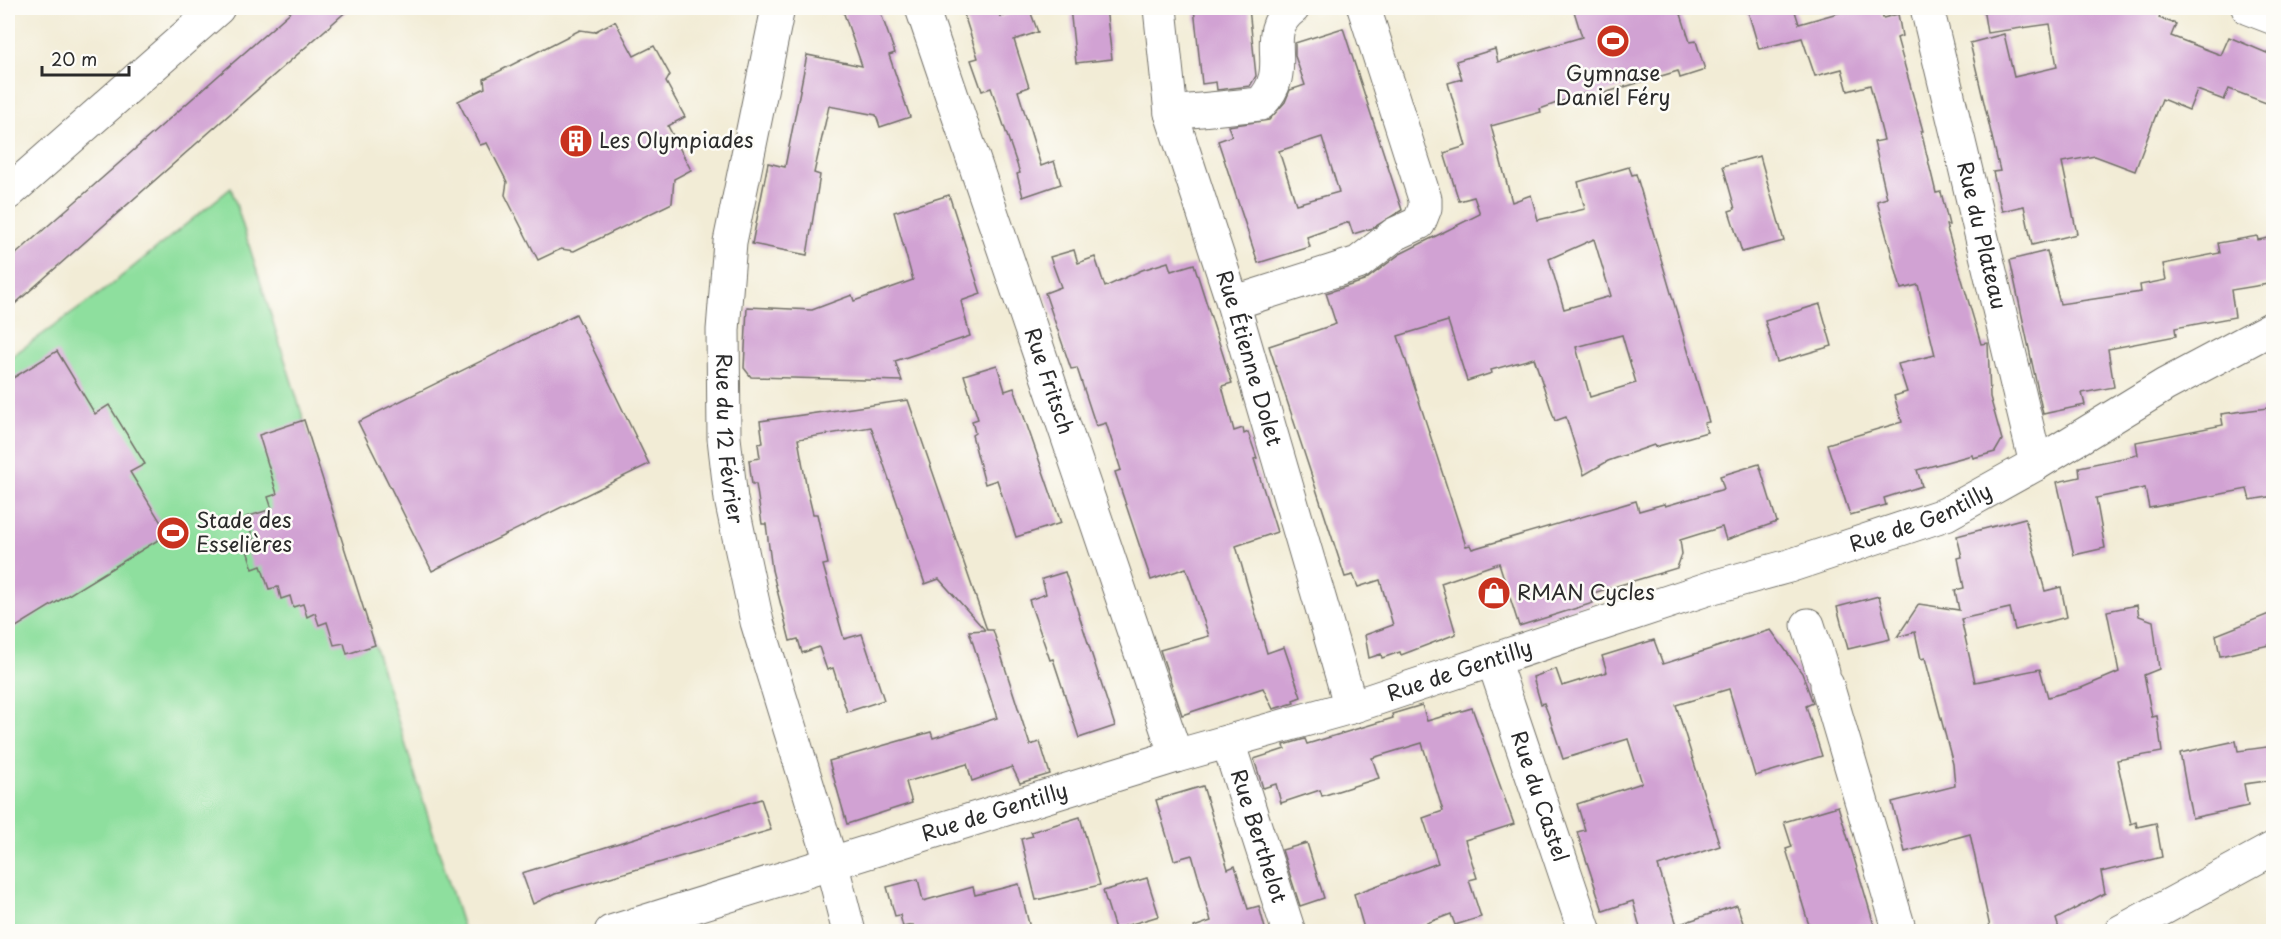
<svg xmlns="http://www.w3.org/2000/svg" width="2281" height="939" viewBox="0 0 2281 939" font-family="'Playpen Sans',sans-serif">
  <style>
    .green { fill: #8edf9e; stroke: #5c8564; stroke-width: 1.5 }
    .building { fill: #d1a2d3; fill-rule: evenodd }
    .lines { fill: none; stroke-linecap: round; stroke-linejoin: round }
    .street-casing { stroke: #716f67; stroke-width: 35 }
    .secondary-casing { stroke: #716f67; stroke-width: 35 }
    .street { stroke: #fff; stroke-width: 33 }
    .secondary { stroke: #fff; stroke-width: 33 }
    .labels { text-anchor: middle; stroke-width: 5; stroke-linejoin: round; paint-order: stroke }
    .poi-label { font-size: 21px; fill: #2b2b2b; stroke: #fdfcf7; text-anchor: start }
    .street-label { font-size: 21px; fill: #2b2b2b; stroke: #fdfcf7 }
  </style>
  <rect width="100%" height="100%" fill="#fdfcf7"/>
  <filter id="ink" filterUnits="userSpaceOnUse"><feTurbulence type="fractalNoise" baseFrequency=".0167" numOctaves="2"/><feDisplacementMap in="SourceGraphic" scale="12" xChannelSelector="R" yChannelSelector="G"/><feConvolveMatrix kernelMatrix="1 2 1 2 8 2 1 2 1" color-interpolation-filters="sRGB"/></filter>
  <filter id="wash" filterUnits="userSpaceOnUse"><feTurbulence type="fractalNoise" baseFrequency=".008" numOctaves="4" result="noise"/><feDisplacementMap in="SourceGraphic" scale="24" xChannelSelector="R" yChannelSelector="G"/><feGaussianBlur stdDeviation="1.35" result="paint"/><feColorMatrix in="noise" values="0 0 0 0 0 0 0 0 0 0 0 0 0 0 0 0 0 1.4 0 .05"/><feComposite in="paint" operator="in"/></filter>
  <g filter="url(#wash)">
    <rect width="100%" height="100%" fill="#f2ecd6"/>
    <polygon class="green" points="231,188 464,931 8,931 8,359 102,292"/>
    <g id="blocks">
      <g class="building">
        <polygon points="295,8 350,8 8,310 8,261"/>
        <polygon points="842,8 879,8 895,53 889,55 910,117 880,127 876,115 829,106 814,173 820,175 807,255 752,244 768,163 785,167 807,55 862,66"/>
        <polygon points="962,8 997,8 1000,17 1029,8 1038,32 1014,40 1029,87 1018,91 1041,166 1054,161 1061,184 1023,197 1017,174 1020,173 991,88 982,91 971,60 978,58"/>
        <polygon points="1070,8 1106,8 1112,59 1076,63"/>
        <polygon points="1194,8 1249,8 1256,76 1250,86 1217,90 1216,82 1202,84"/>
        <path d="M1573,8h106l11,34 6,-1 9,29 -25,8 -2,-7 -91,27 -2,-5 -45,16 1,3 -50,14 21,76 19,-7 7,25 47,-11 -7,-27 51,-15 3,8 4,-1 73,248 -5,1 3,9 -52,15 -1,-2 -46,16 -24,14 -18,-58 -11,4 -21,-63 -43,12 1,3 -25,8 -19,-60 -50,15 68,210 4,-1 2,4 164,-48 3,10 25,-7 1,2 59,-17 -4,-13 39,-12 18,58 -51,18 -4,-13 -42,13 2,14 -5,14 -87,26 3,9 -74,23 -20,-63 -58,20 15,51 -55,21 -1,-3 -18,6 -1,-4 -12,4 -4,-23 28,-10 -13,-45 -22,7 -5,-12 -8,2 -76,-231 67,-22 -10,-31 38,-12 36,-27 80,-40 -6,-17 -15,4 -15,-48 22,-7 -18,-63 14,-4 -6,-18 39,-12 3,13 84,-25zM1594,239l17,57 -47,13 -15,-50zM1622,335l14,48 -46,14 -14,-50z"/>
        <polygon points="1747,8 1794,8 1799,24 1855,8 1880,8 1883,18 1898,14 1902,36 1897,38 1923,131 1921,131 1936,193 1941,192 1949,225 1946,225 1981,344 1988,343 1990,397 2002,440 1995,452 1973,458 1972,455 1917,470 1922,486 1884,498 1886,505 1850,515 1827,444 1902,422 1894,396 1907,392 1898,364 1935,355 1918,285 1901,289 1877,201 1887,198 1874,142 1884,140 1870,85 1848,91 1842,69 1815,76 1802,38 1759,49"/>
        <polygon points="1983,8 2162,8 2159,18 2176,24 2171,36 2221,55 2229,37 2274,56 2274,106 2229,89 2224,100 2197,90 2189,110 2162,99 2135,171 2095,156 2062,162 2077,234 2032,245 2024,206 2002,211 1993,172 2000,171 1970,43 2004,34 2014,77 2057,67 2050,24 1987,33"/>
        <polygon points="615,21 634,56 654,46 670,75 666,82 685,117 668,126 691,170 674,179 672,203 574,251 561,249 538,260 505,195 507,182 487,143 480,145 458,101 485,88 484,79 580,30 594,32"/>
        <path d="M1343,28l59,182 -29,18 -20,6 -4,-12 -42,15 3,10 -52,16 -40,-122 14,-5 -4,-10 41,-6 16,-18 5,-12 15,-5 -10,-29v-13zM1322,137l17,55 -43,12 -17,-53z"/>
        <polygon points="1760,156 1784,241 1742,252 1729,211 1735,209 1723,166"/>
        <polygon points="949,195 981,294 961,301 970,336 895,361 902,381 751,377 744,368 747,307 812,310 852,295 854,301 913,280 894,212"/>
        <polygon points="2257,236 2258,240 2274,237 2274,283 2231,290 2235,317 2175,328 2176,336 2108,349 2114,387 2082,393 2085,405 2043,414 2010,260 2047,251 2060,304 2141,292 2140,285 2166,280 2163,264 2220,253 2218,243"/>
        <polygon points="1074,250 1078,263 1095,257 1105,287 1142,270 1168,262 1171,271 1194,264 1232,383 1222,386 1234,431 1243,428 1244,434 1248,432 1257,458 1254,459 1277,532 1236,546 1267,653 1284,647 1301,697 1293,700 1294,703 1273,709 1263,688 1182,715 1160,650 1209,636 1186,568 1151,580 1115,472 1121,470 1106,423 1096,426 1077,368 1071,369 1045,293 1061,287 1050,257"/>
        <polygon points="1820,304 1832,346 1777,362 1765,321"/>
        <polygon points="576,314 649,464 432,571 358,422"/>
        <polygon points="57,351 95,414 109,405 145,464 130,472 168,534 8,632 8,381"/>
        <polygon points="997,365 1005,391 1014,388 1061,523 1016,537 997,480 985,484 972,435 975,433 972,421 978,419 964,375"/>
        <polygon points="908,400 987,630 993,630 1030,745 1040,742 1050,774 1020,783 1012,767 972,781 967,764 906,782 912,803 847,824 829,761 931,732 933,738 997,718 969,631 985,630 939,579 925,584 871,427 798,439 807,489 813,514 817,514 828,564 823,565 844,639 862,634 884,700 847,712 833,668 827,670 819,647 802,653 798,639 790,641 772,570 766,524 762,524 756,484 752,484 749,460 760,458 758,444 763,443 760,421"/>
        <polygon points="2267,408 2270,436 2274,435 2274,496 2250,500 2247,489 2149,508 2145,488 2096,498 2105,548 2074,555 2057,482 2080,477 2079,467 2138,455 2136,442 2223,425 2221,414"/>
        <polygon points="304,420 375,645 347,654 344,643 334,645 327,622 319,625 315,613 307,617 303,604 293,607 290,596 281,599 278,587 269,589 261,566 253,569 245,544 254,541 246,517 272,509 268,497 277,494 259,435"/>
        <polygon points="2025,518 2045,591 2061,587 2067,617 2015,630 2010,608 1961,619 1975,682 2040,669 2048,697 2081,688 2119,672 2107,611 2137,605 2139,616 2153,621 2159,669 2144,675 2152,717 2157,716 2162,752 2117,760 2131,824 2136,822 2137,827 2156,823 2162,857 2101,872 2105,893 2056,919 2060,932 1991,932 1970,834 1905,852 1892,802 1955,786 1953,764 1925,658 1921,659 1915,632 1897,637 1919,604 1959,610 1955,590 1964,588 1958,558 1962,557 1957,536"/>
        <polygon points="1065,572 1115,726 1079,738 1053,659 1050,660 1029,600 1046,594 1042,579"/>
        <polygon points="1879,596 1890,639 1848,649 1837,607"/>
        <polygon points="2274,612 2274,644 2220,656 2216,635"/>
        <polygon points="1771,630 1802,673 1813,703 1806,706 1822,756 1755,776 1729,689 1676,705 1720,846 1658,866 1677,925 1737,905 1746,932 1641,932 1633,901 1603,911 1577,832 1585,830 1577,804 1642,783 1628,739 1563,759 1549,716 1544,703 1541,704 1533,677 1556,669 1562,686 1607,672 1602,656 1654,640 1663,664"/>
        <polygon points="1422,705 1427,721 1472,708 1514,824 1465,840 1477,878 1469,880 1481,917 1455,925 1451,914 1403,932 1365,932 1354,894 1438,863 1423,818 1443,811 1422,743 1372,758 1379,778 1322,796 1320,790 1281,803 1276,784 1263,788 1254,759 1285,749 1284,745 1305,739 1307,744 1393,718 1392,714"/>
        <polygon points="2236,741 2238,751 2274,746 2274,780 2244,784 2248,806 2192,818 2180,753"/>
        <polygon points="1203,786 1228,869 1235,866 1248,909 1259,906 1266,932 1195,932 1194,927 1211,921 1192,855 1174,860 1156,800"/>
        <polygon points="761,799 771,830 556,893 533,904 522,873"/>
        <polygon points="1838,806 1864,891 1876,932 1811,932 1786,849 1792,847 1784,822"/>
        <polygon points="1080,817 1100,885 1036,900 1021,839 1033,836 1031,832"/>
        <polygon points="1307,843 1324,898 1300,906 1282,850"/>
        <polygon points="1147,878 1159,916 1115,929 1103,891"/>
        <polygon points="918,879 923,901 973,887 975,895 1019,884 1031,932 914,932 913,925 903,927 900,915 895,916 887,887"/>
      </g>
    </g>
  </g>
  <g filter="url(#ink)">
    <use href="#blocks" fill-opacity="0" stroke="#716f67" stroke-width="1.5"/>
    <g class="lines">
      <defs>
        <g id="street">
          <path id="s1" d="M778,8l-48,234 -7,88 1,108 7,61 26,123 74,240 18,70"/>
          <path id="s2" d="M922,8l254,748"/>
          <path id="s3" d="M1160,8l11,105 62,190 118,404"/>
          <path id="s4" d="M1927,8l109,456"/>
          <path d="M1171,113l89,-9c36,-36 -3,-69 33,-96"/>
          <polyline points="8,193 218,8"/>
          <polyline points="1233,303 1358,263 1395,234 1419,223 1425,208 1425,199 1364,8"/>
          <polyline points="1808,625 1823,672"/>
          <path id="s5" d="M1493,660l92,272"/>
          <polyline points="1827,685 1900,932"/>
          <path id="s6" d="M1228,742l61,190"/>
          <path id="s7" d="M611,932l565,-176 175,-49 362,-120 76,-21 157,-52 90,-50 129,-79 109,-58"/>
          <polyline points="2120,932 2274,848"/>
        </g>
        <polyline id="secondary" points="2248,8 2274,18"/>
      </defs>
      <use href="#street" class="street-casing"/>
      <use href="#secondary" class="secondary-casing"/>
      <use href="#street" class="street"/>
      <use href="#secondary" class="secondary"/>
    </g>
  </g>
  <defs>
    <symbol id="stadium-disc" viewBox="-11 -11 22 22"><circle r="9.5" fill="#c8321e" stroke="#fdfcf7"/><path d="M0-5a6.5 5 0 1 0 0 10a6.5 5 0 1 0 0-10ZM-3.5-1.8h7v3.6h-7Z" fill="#fff"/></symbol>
    <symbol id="building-disc" viewBox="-11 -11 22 22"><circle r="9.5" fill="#c8321e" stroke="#fdfcf7"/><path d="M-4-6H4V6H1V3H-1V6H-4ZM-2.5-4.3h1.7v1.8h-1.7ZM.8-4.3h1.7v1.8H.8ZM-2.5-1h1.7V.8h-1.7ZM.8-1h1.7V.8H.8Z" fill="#fff"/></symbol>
    <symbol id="shop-disc" viewBox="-11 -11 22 22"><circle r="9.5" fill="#c8321e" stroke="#fdfcf7"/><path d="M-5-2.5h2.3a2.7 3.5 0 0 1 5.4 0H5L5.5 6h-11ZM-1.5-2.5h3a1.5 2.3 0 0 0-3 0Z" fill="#fff"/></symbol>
  </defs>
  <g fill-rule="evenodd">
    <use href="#stadium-disc" x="1594" y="22" width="38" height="38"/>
    <use href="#building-disc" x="557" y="122" width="38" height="38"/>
    <use href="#stadium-disc" x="154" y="514" width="38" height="38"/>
    <use href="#shop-disc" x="1475" y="574" width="38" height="38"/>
  </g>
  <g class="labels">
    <g class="poi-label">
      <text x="1613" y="81" text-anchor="middle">Gymnase<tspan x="1613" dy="24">Daniel Féry</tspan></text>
      <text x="599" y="148">Les Olympiades</text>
      <text x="196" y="528">Stade des<tspan x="196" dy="24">Esselières</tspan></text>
      <text x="1517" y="600">RMAN Cycles</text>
    </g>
    <g class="street-label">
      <text dy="7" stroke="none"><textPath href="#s4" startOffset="234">Rue du Plateau</textPath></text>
      <text dy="7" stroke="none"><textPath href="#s3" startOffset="363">Rue Étienne Dolet</textPath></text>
      <text dy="7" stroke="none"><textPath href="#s2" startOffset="394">Rue Fritsch</textPath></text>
      <text dy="7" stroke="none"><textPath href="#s1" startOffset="436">Rue du 12 Février</textPath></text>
      <text dy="7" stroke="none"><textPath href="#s7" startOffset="1374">Rue de Gentilly</textPath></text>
      <text dy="7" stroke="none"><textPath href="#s7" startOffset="888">Rue de Gentilly</textPath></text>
      <text dy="7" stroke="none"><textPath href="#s5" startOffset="144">Rue du Castel</textPath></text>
      <text dy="7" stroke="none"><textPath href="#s7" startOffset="402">Rue de Gentilly</textPath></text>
      <text dy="7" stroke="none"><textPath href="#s6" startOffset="99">Rue Berthelot</textPath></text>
    </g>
  </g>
  <rect width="2281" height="939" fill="none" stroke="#fdfcf7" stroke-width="30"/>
  <path d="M42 66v9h87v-9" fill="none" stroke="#2b2b2b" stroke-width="3"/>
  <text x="51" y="66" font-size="18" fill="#2b2b2b" stroke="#fdfcf7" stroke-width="4.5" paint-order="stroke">20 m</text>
</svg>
